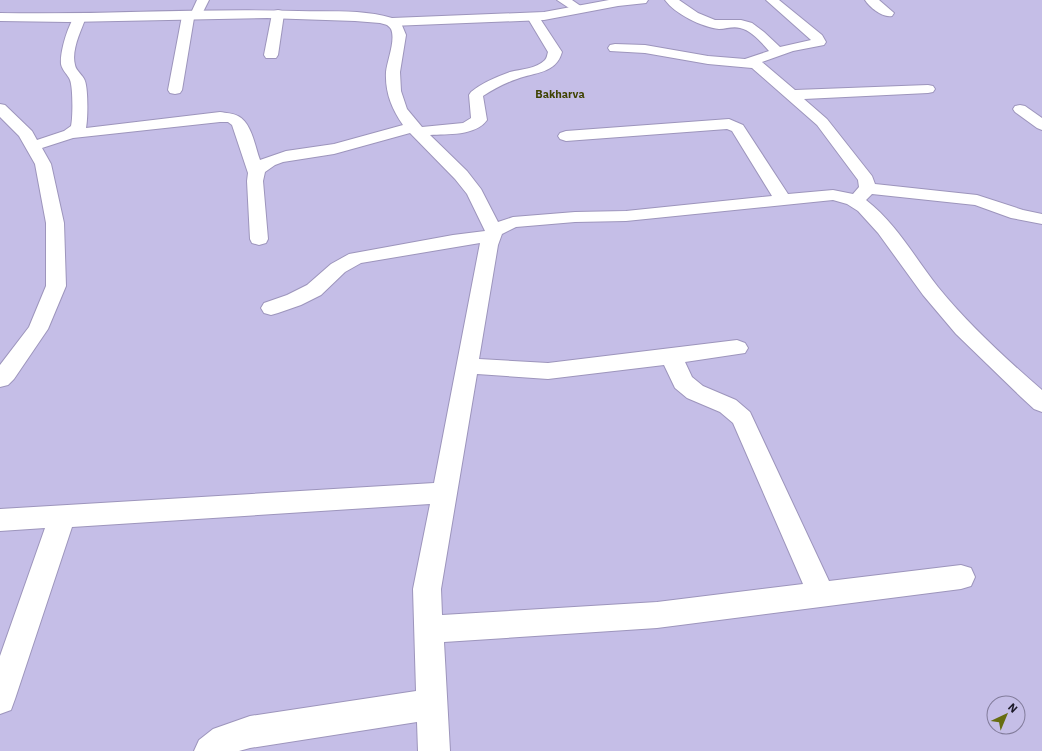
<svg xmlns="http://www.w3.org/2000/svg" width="1042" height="751" viewBox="0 0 1042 751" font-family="'IBM Plex Sans',sans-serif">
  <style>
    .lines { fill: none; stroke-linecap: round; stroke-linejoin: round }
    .minor-casing { stroke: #9d95bc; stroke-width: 2 }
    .tertiary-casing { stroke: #9d95bc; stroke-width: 2 }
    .minor { fill: #fff; fill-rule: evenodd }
    .tertiary { fill: #fff; fill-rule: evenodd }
    .labels { text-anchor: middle; stroke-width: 3.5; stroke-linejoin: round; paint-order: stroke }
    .far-quarter-label { font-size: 11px; font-weight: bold; fill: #3f4202; stroke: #c5bee7 }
  </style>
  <rect width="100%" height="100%" fill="#c5bee7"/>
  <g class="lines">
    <defs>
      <g id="minor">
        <polygon points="197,0 209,0 200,18 194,18 182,90 180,93 175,94 170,93 168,90 182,16 184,13 191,13"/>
        <polygon points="557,0 572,0 585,9 583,12 575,12"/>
        <path d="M665,0h14l19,13 17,7h26l11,3 12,9 16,15 31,-7 -45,-40h13l43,35 4,7 -2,3 -31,6 -31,11 33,28 133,-5 5,1 2,3 -2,3 -5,1 -124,6 23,20 45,57 3,8 102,11 46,15 19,4v10l-31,-6 -36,-13 -103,-11 -6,6c30,23 49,58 72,87 31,38 67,71 104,103v22l-8,-3 -13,-12 -65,-63 -33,-39 -45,-62 -20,-22 -11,-7 -14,-4 -207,21 -51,1 -59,5 -14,7 -4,11 -19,114 69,4 189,-23 8,3 3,5 -3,5 -60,9 7,15 11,9 33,14 14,12 79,169 132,-16 10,3 4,9 -4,9 -10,3 -304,39 -213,14 6,109h-32l-1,-29 -167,26 -11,3h-45l5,-11 14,-11 37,-13 166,-25 -3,-102 17,-85 -358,23 -57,172 -4,11 -11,4v-58l45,-128 -45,3v-22l434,-26 46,-240 -119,20 -16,9 -24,23 -20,10 -23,8 -7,2 -7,-2 -3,-5 3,-5 23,-8 20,-10 24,-21 18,-10 104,-19 32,-4 -18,-37 -12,-15 -45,-46 -76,21 -51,8 -8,3 -10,7 -2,9 5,58 -2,4 -7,2 -7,-2 -2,-4 -3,-58 1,-8 -16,-48 -4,-3h-8l-147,16 -31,10 9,16 13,59 2,63 -18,43 -34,50 -6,6 -8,2v-22l29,-38 17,-41v-63l-11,-59 -16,-28 -19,-19v-13l5,1 27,26 5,9 27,-9 7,-5c2,-8 2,-39 -1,-46 -2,-5 -8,-10 -9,-16 -1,-13 7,-39 15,-50h8l2,3c-5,14 -15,33 -11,48 1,6 8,10 10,16 3,8 3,37 1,47l134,-16c6,1 13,1 18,4 14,7 17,31 22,44l26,-9 48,-7 69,-19c-11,-16 -18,-32 -17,-53 1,-11 10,-32 5,-43 -2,-3 -5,-4 -6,-7l2,-3 4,-1 10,5 5,12 -6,37 1,19 6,18 15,18 41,-4 8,-5 -2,-23 2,-3c11,-9 25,-15 39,-20 11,-3 26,-3 35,-12 2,-2 2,-5 3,-8l-21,-35 2,-3h8l25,38c-6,22 -27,20 -45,27 -12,4 -23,10 -34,17l4,24c-11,16 -40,14 -57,15l37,36 14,18 17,33 15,-5 62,-5 51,-1 146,-15 -40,-65 -5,-2 -161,12 -6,-2 -2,-3 2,-3 6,-2 163,-12 14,6 45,69 45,-4 20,4 6,-7 -1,-7 -41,-55 -65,-57 -44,-4 -63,-11 -35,-2 -2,-3 2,-3 5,-1 30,1 63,11 37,3 24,-8c-7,-8 -18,-21 -29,-23 -7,-2 -14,1 -21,1 -17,-2 -44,-15 -54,-29zM664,365l11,23 12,10 33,14 13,11 70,161 -146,18 -215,13 -1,-26 36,-215 71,5z"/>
        <path d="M865,0h14l15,13 -2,3c-9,2 -22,-8 -27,-16z"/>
        <polygon points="278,10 282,11 284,14 278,55 276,58 266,58 264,55 272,14 274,11"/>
        <polygon points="1020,105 1025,106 1042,118 1042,130 1037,128 1015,112 1013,109 1015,106"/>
      </g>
      <path id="tertiary" d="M609,0h39l-2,3 -28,3 -74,14 -153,6 -11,-3 -25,-2 -88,-3 -199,4 -68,-1v-8c99,2 199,-5 298,-2 30,1 64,-2 94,7l152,-6z"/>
    </defs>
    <use href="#minor" class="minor-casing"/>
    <use href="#tertiary" class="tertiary-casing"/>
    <use href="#minor" class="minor"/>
    <use href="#tertiary" class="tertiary"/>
  </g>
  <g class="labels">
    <g class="far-quarter-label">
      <text x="560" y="98">Bakharva</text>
    </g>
  </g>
  <g transform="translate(1006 715) rotate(44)"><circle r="19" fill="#c5bee7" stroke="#827c9b"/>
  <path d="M0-3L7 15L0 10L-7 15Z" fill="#676d11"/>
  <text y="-6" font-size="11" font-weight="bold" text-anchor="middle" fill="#1d1a29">N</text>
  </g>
</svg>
